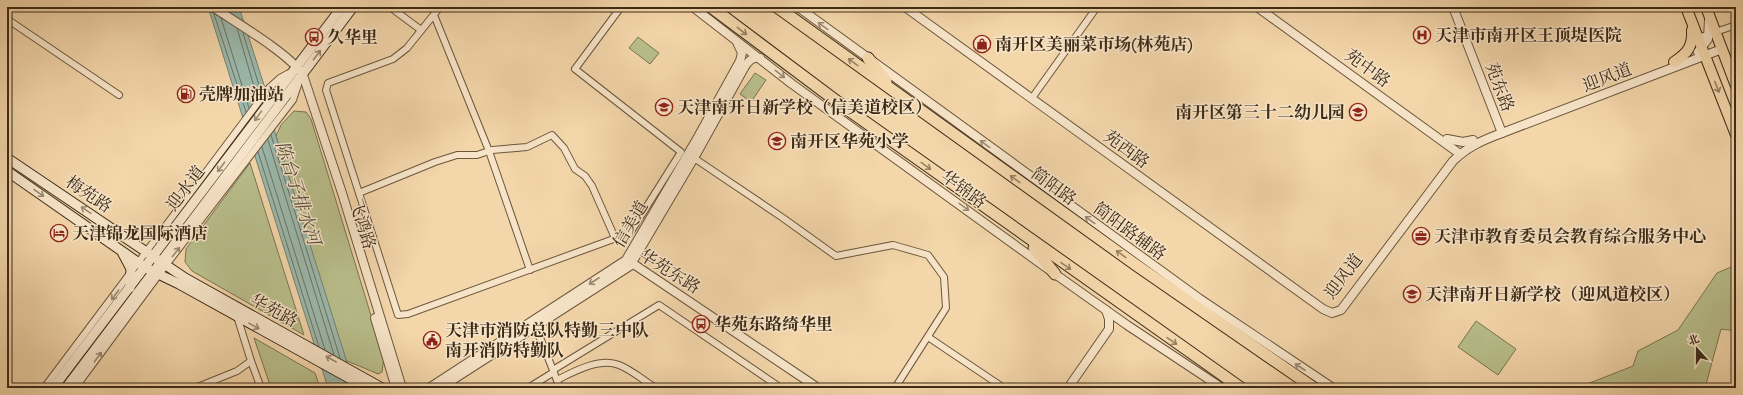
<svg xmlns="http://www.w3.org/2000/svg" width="1743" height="395" viewBox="0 0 1743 395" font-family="'Sorts Mill Goudy','Noto Serif SC',serif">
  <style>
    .green { fill: #b8be8b; stroke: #7a7452 }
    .water { fill: #9bb9ad; stroke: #758071 }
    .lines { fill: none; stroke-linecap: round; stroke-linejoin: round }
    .shore { stroke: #6c7262; stroke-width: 1 }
    .minor-casing { stroke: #6a563c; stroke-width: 8 }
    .tertiary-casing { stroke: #6a563c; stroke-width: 10 }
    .secondary-casing { stroke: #3d2b18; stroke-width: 11 }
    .primary-casing { stroke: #3d2b18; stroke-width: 12 }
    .trunk-casing { stroke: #3d2b18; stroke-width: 13 }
    .minor { stroke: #f7e4c8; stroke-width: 6 }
    .tertiary { stroke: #f7e4c8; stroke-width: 8 }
    .secondary { stroke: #f7e4c8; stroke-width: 9 }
    .primary { stroke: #f3d6aa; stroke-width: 10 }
    .trunk { stroke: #f3d6aa; stroke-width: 11 }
    .oneway { stroke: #9a8870 }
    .oneway2 { stroke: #988061 }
    .labels { text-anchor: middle; stroke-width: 3; stroke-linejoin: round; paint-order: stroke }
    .poi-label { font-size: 17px; font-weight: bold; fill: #3d2b18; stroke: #f7e4c8; text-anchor: start }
    .street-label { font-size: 17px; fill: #3d2b18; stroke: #f7e4c8 }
    .water-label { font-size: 18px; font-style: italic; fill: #544e3d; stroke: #f7e4c8 }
  </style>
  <rect width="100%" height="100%" fill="#f3d6aa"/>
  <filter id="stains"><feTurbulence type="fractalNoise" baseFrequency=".005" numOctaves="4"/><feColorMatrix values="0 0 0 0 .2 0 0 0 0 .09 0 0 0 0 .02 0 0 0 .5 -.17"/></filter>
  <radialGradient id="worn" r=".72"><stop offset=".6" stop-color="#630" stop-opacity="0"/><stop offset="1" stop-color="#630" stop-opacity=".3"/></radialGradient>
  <g class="green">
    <polygon points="638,37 659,53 650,64 629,48"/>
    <polygon points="755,73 766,80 751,102 740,94"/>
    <polygon points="294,111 306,112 311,119 384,358 382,372 378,374 345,360 276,136 281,125"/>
    <polygon points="250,163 304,335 192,271 185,262 186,249"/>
    <polygon points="1736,265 1736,331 1721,329 1705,388 1577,388 1633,366 1638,351 1678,330 1717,273"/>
    <polygon points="1476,321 1516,349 1498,375 1458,347"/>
    <polygon points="254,338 315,373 320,388 271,388"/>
  </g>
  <polygon class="water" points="208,7 239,7 264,85 276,136 355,388 328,388"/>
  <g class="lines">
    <g class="shore">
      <polyline points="214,14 246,112"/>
      <polyline points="221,18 249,108"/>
      <polyline points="237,28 257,97"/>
      <polyline points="243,33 261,92"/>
      <polyline points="271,135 340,358"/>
      <polyline points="268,140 334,355"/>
      <polyline points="262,147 325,350"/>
      <polyline points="258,152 319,347"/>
    </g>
    <defs>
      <g id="minor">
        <polyline points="390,7 421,30"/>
        <polyline points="440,7 407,48 393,59 328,83 326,90 398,315 408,314 630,233 681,152 575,69 621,7"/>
        <polyline points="434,15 489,151 530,270"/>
        <polyline points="7,19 119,95"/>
        <polyline points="1698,38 1736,25"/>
        <polyline points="1032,98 1097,7"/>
        <polyline points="694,158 783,218 836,256 893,245 928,255 944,277 946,308 895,388"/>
        <polyline points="359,193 435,162 457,155 477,155 492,150 527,147 552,135 564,148 575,169 585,176 592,186 615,238"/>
        <polyline points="532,325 541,340 560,388"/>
        <polyline points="928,337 1004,388"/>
        <polyline points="251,361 261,388"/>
        <polyline points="553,370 659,305 781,388"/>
        <path d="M557,380c16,-8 43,-23 62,-15 13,5 25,16 37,23"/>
        <polyline points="44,388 269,88 280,78 291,72"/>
        <polyline points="75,388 166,265 293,100 299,82"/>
        <polyline points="195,388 237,371 251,361 237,316"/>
        <polyline points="528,388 554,372"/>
      </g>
      <g id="tertiary">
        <path d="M213,7c22,15 77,47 90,68l39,118 60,195"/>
        <polyline points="693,7 792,84 1055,274 1127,325 1222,388"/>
        <polyline points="798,7 1200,299 1333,388"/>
        <path d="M905,7l418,302 9,4 9,-3 112,-149c14,-14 30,-21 49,-28l220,-84"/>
        <polyline points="1257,7 1460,154"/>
        <polyline points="1453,7 1502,133"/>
        <polyline points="1698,52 1708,39 1709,19"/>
        <polyline points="1447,139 1463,142 1473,140"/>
        <polyline points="629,261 818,388"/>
        <polyline points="375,318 396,388"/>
        <polyline points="429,388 626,260 698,137 740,61 742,53 737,42"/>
        <path d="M440,388l190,-122 64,-108 50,-90c4,-7 8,-11 16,-10"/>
        <polyline points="1068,388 1109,329 1109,319 1106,310"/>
      </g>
      <g id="secondary">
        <polyline points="7,158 185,278 382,388"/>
        <polyline points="7,171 146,268 179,284 367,388"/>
        <polyline points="123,254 131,269 130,288"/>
        <polyline points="53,388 342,7"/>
        <polyline points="66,388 353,7"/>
      </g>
      <g id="primary">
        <polyline points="1686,7 1736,135"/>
        <polyline points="1706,7 1736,86"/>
        <path d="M1674,62c14,-9 19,-16 18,-32"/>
      </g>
      <g id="trunk">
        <polyline points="711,7 847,109 1241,388"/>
        <polyline points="777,7 1136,265 1314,388"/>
        <polyline points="868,58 886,81"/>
        <polyline points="1034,248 1055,274"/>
      </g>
    </defs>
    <use href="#minor" class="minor-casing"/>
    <use href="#tertiary" class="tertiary-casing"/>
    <use href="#secondary" class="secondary-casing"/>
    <use href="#primary" class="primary-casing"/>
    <use href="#trunk" class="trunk-casing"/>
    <use href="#minor" class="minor"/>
    <use href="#tertiary" class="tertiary"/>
    <use href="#secondary" class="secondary"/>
    <use href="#primary" class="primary"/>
    <use href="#trunk" class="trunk"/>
  </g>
  <defs><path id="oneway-shaft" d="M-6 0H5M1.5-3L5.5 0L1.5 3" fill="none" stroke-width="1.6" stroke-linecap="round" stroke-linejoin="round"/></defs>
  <g class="oneway">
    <use href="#oneway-shaft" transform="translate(823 26) rotate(-144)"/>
    <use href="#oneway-shaft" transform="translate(317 55) rotate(-53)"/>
    <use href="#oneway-shaft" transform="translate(780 74) rotate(38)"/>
    <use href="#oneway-shaft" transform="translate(258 116) rotate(126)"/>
    <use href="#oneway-shaft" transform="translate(985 144) rotate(-144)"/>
    <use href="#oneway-shaft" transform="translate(221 167) rotate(127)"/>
    <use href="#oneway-shaft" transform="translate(39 193) rotate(35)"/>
    <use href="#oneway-shaft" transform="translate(964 207) rotate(36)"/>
    <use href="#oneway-shaft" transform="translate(86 210) rotate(-146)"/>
    <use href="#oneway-shaft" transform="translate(1090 220) rotate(-144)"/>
    <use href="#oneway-shaft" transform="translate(176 252) rotate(-52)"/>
    <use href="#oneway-shaft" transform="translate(594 281) rotate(147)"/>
    <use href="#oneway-shaft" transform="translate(115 295) rotate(127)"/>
    <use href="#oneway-shaft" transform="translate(254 326) rotate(29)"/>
    <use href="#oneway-shaft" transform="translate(98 357) rotate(-53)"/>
    <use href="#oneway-shaft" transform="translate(331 359) rotate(-150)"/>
    <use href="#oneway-shaft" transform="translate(1300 367) rotate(-147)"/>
  </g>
  <g class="oneway2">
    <use href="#oneway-shaft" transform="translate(742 31) rotate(38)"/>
    <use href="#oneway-shaft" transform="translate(853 62) rotate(-144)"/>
    <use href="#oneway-shaft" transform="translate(1717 87) rotate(68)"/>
    <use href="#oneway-shaft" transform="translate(926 166) rotate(36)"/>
    <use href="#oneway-shaft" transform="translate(1015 179) rotate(-144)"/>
    <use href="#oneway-shaft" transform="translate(1121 254) rotate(-144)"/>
    <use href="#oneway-shaft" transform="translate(1066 266) rotate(35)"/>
    <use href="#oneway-shaft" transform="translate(1172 341) rotate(35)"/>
  </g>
  <defs>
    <symbol id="hospital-ring" viewBox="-11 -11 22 22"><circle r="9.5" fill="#f7e4c8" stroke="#8f2418" stroke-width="1.5"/><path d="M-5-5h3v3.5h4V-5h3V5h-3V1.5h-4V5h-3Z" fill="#8f2418"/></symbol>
    <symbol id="bus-ring" viewBox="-11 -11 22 22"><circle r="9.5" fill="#f7e4c8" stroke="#8f2418" stroke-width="1.5"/><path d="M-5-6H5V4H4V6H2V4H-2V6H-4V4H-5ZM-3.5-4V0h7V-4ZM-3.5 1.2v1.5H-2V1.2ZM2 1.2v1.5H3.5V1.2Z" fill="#8f2418"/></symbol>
    <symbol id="shop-ring" viewBox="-11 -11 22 22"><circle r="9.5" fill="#f7e4c8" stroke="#8f2418" stroke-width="1.5"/><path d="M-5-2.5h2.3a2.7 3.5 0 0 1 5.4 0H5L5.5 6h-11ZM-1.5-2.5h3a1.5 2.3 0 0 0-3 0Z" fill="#8f2418"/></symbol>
    <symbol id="fuel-ring" viewBox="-11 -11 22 22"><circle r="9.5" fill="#f7e4c8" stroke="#8f2418" stroke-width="1.5"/><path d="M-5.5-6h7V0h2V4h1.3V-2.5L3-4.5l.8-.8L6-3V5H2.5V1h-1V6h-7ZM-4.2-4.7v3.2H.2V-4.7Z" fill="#8f2418"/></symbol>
    <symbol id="school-ring" viewBox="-11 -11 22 22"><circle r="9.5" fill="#f7e4c8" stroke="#8f2418" stroke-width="1.5"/><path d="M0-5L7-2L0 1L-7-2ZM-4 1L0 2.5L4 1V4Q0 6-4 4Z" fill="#8f2418"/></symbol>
    <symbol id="hotel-ring" viewBox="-11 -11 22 22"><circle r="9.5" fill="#f7e4c8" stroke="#8f2418" stroke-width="1.5"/><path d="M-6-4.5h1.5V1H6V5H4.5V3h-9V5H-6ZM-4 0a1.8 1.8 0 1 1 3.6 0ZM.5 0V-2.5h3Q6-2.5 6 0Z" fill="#8f2418"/></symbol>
    <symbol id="office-ring" viewBox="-11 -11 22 22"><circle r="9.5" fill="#f7e4c8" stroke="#8f2418" stroke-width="1.5"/><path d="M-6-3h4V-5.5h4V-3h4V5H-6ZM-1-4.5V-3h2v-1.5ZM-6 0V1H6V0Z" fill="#8f2418"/></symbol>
    <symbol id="civic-ring" viewBox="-11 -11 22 22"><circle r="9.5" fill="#f7e4c8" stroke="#8f2418" stroke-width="1.5"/><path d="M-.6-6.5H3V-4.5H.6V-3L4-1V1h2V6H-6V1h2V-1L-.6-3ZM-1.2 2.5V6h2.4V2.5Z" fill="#8f2418"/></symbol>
  </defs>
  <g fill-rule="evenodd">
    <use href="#hospital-ring" x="1412" y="25" width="20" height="20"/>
    <use href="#bus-ring" x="304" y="27" width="20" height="20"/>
    <use href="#shop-ring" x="972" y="34" width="20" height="20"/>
    <use href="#fuel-ring" x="176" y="84" width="20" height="20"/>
    <use href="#school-ring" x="654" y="97" width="20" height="20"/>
    <use href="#school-ring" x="1348" y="102" width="20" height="20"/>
    <use href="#school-ring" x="767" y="131" width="20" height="20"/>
    <use href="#hotel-ring" x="49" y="223" width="20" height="20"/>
    <use href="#office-ring" x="1411" y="226" width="20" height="20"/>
    <use href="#school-ring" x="1402" y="284" width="20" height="20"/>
    <use href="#bus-ring" x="691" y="314" width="20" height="20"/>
    <use href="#civic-ring" x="422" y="330" width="20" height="20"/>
  </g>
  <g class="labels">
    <g class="poi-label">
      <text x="1435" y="41">天津市南开区王顶堤医院</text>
      <text x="327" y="43">久华里</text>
      <text x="995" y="50">南开区美丽菜市场(林苑店)</text>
      <text x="199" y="100">壳牌加油站</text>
      <text x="677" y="113">天津南开日新学校（信美道校区）</text>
      <text x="1345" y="118" text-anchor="end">南开区第三十二幼儿园</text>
      <text x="790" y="147">南开区华苑小学</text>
      <text x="72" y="239">天津锦龙国际酒店</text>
      <text x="1434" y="242">天津市教育委员会教育综合服务中心</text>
      <text x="1425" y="300">天津南开日新学校（迎风道校区）</text>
      <text x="714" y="330">华苑东路绮华里</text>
      <text x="445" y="336">天津市消防总队特勤三中队<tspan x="445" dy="20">南开消防特勤队</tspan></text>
    </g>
    <g class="street-label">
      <text transform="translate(1368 68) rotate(36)" y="6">苑中路</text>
      <text transform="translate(1607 77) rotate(-21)" y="6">迎风道</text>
      <text transform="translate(1500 87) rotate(69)" y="6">苑东路</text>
      <text transform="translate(1127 149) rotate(36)" y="6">苑西路</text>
      <text transform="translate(1054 186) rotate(36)" y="6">简阳路</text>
      <text transform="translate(185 188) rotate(-53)" y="6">迎水道</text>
      <text transform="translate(964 189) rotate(36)" y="6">华锦路</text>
      <text transform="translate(89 194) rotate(34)" y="6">梅苑路</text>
      <text transform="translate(363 224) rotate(73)" y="6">飞鸿路</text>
      <text transform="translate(630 224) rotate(-59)" y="6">信美道</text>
      <text transform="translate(1130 231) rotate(36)" y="6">简阳路辅路</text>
      <text transform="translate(670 271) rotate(32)" y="6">华苑东路</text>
      <text transform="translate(1343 276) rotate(-53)" y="6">迎风道</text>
      <text transform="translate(274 310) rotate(28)" y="6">华苑路</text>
    </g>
    <g class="water-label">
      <text transform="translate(298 193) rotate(72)" y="6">陈台子排水河</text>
    </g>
  </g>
  <rect width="1743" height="395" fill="none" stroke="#f3d6aa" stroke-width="24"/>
  <rect x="8" y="8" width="1727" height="379" fill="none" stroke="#3d2b18" stroke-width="2"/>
  <rect x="12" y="12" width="1719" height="371" fill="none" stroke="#3d2b18"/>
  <g transform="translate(1697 349) rotate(339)" stroke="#f7e4c8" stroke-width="3" paint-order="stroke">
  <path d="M0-3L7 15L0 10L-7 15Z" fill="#3d2b18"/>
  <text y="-6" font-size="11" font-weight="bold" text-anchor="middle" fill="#3d2b18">北</text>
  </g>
  <rect width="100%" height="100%" filter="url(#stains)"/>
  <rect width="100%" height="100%" fill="url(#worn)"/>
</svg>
